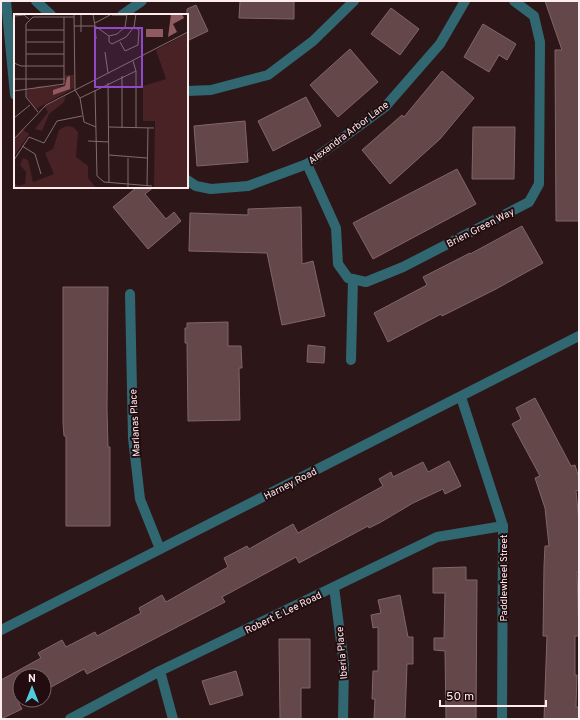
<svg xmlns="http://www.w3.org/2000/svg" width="580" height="720" viewBox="0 0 580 720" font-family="Overpass,sans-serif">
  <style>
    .building { fill: #634749; stroke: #826567 }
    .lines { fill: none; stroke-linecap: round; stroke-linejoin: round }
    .minor { stroke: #316770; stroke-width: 10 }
    .labels { text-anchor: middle; stroke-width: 4; stroke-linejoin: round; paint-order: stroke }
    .street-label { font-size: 10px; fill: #feeced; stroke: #220c0f }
    .inset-road { fill: none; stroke: #816c6d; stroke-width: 1 }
    .view { fill: #8f49c6; fill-opacity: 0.15; stroke: #8f49c6; stroke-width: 2 }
    .inset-edge { fill: none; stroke: #feeced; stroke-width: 2 }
  </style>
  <rect width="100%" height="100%" fill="#2d1618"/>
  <g class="building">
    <polygon points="240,1 294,1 294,19 239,18"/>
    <polygon points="545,1 579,1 579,221 556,221 555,50 562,50"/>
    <polygon points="196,5 208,31 187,41 187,9"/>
    <polygon points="391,8 419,29 400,55 371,34"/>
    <polygon points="483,24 516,44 507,60 499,55 489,72 464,57"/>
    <polygon points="350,49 378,82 338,117 310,85"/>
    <polygon points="442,71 474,98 440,139 390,184 362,150 402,115 404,117"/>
    <polygon points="306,97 321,126 273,151 258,121"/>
    <polygon points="245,121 248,162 197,166 194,126"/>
    <polygon points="473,127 515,127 514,179 472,179"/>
    <polygon points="457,169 476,204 373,259 353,223"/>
    <polygon points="137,187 154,187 145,194 166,219 174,212 181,221 148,249 113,207"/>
    <polygon points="301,207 302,264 313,261 325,316 282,325 267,253 189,251 190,213 248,215 248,209"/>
    <polygon points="522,226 543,263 496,289 442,316 441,314 388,342 374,313 427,285 423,277 470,253 470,254"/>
    <polygon points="63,287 108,287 107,409 108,447 110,447 110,526 66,526 66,436 64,436 63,422"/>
    <polygon points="228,322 228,346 241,346 242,368 239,368 240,420 188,421 187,343 185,343 185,328 187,328 187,323"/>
    <polygon points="308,345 325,347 324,363 307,362"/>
    <polygon points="535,398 571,466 575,465 579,478 579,490 576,491 579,522 579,572 577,572 579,636 575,636 575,675 577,675 576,707 579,707 579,719 544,719 547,636 543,636 544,566 545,546 549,546 545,508 535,478 540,476 512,424 521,419 516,408"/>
    <polygon points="449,461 461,486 445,494 443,489 413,503 381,522 369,528 368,526 299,563 296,557 222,597 225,602 87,674 84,669 44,691 44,676 20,676 19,704 22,709 1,719 1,680 41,658 38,653 62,640 66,647 95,632 97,636 141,613 139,608 162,595 166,602 228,567 224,558 247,546 249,549 293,524 298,533 383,486 379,479 391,472 393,477 423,462 428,472"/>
    <polygon points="466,567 466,580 477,580 476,719 446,719 445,651 434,650 434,638 444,638 445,593 433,593 433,568"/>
    <polygon points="400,595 408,637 413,637 413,664 407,664 405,719 374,719 375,699 372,699 373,671 378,671 378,627 373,628 371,615 381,613 378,600"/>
    <polygon points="279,639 310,639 310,688 301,688 301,719 280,719"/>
    <polygon points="236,671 243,695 210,705 202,681"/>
  </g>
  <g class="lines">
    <g class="minor">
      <polyline points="6,1 15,95"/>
      <polyline points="36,1 51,15"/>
      <polyline points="122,15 142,1"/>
      <polyline points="187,91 211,90 268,75 313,41 354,1"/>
      <polyline points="307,164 336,228 338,264 348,278 366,282 403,267 529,202 539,184 540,42 534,16 514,1"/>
      <polyline points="187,180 196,186 211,189 248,186 307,164 385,107 440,44 465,1"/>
      <polyline points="130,294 133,438 140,499 160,549"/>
      <polyline points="351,360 353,279"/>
      <polyline points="461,397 503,526 502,719"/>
      <polyline points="334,587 344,665 343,719"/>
      <polyline points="1,630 579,336"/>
      <polyline points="160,671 173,719"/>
      <polyline points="70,719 160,671 437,537 503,526"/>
    </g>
  </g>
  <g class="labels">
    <g class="street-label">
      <text transform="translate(348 132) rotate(-37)" y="4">Alexandra Arbor Lane</text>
      <text transform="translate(480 227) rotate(-27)" y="4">Brien Green Way</text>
      <text transform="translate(134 423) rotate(-93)" y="4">Marlanas Place</text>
      <text transform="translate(290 483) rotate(-27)" y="4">Harney Road</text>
      <text transform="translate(503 578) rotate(-90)" y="4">Paddlewheel Street</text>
      <text transform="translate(283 612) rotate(-26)" y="4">Robert E Lee Road</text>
      <text transform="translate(341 653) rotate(-95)" y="4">Iberia Place</text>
    </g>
  </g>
  <g transform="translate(14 14)">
    <rect width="174" height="174" fill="#2d1618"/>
    <path d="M174,19v155h-34l1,-67h-12v-35l23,-7 -10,-29zM51,61h9v13l-38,21 -9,-12v-6l11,-5h25zM52,82l-2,6 -15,12 -7,17 -7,-2 13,-17 -4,-6zM52,112l7,1 5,5 -2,25 12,9v12l8,10h-82v-6l4,4 7,-2 1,-12 -6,-7 3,-7 5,2 5,22 21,-8 -9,-21 8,-4 6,-19zM8,115l7,5 -15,22v-16z" fill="#492226"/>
    <path d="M157,0h11l2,4 -11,6 4,8 -9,5zM132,15h17v8h-17zM56,62v13l-17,6v-5l12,-4 2,-9z" fill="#905b60"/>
    <path class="inset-road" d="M60,0l1,76M67,0v18M79,0l2,12 14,10 8,-2 8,-7 2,-13M98,1h15M0,2l10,-1 5,4M81,9l15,-8M60,12h21l1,13M12,16h38M95,22v6l3,2 14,-7 8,-10 2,-13M12,28h38M106,28l5,9 13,-6 1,-15 -5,-3M91,38l3,21M12,40h38M119,47l3,10v57M0,49l7,3h43M108,62v52M0,65h51M94,69l1,100M61,76l5,8 4,24 12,5M81,76l2,86 7,6 48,4M0,77l50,-7v-67M66,84l56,-27M24,98l-12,-15v-73l7,-7h41M0,104l16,-13M95,113l45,1M0,125l32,-34 142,-73M74,127l21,1M8,132l13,8 6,20M95,141l38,3M0,146l15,-23 15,6 13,-22 25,-5M133,172l1,-58M114,174v-30"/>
    <path class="view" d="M81,14h47v59h-47z"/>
    <rect width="174" height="174" class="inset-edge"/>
  </g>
  <rect width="580" height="720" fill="none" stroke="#feeced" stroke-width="4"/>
  <g transform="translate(32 688)"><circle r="19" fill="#220c0f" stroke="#7a6668"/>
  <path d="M0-3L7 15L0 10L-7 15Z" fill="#54cadd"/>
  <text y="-6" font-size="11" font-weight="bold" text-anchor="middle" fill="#feeced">N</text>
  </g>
  <path d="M440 700v6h106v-6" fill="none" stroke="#feeced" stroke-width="2"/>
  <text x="446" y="700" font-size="12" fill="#feeced" stroke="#220c0f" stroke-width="3" paint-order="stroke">50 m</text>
</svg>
